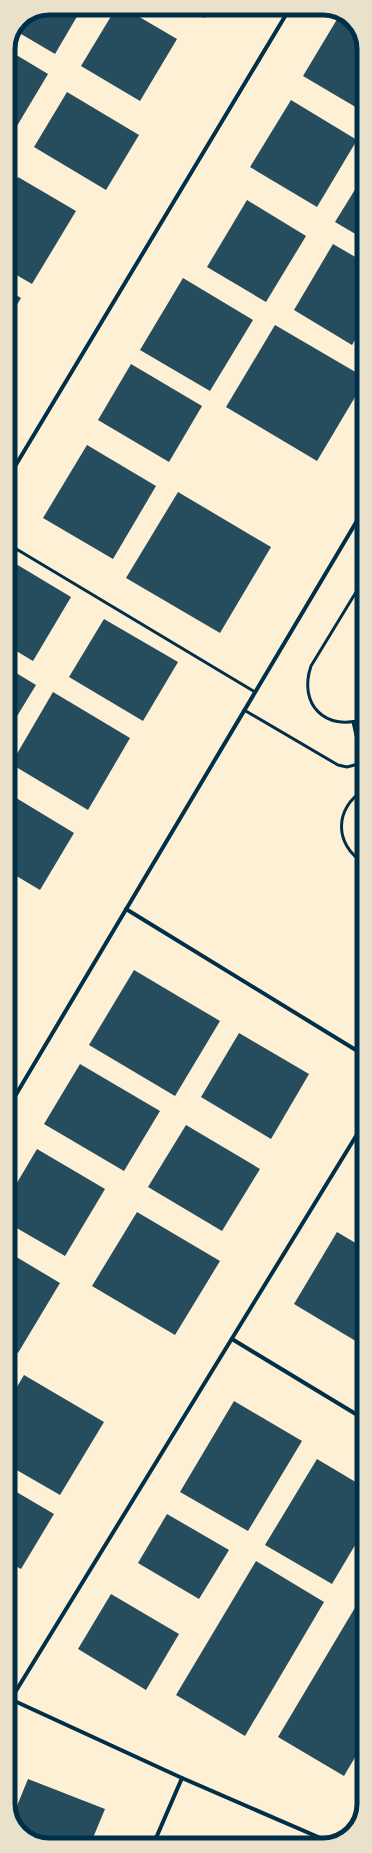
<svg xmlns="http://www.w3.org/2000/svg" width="372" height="1853" viewBox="0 0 372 1853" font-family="'PT Sans',sans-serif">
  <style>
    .building { fill: #264d5e }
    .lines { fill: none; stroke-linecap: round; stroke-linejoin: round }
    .service { stroke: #003049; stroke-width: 3 }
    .minor { stroke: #003049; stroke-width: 4 }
    .rim { fill: none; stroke: #003049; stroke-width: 5 }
  </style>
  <rect width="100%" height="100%" fill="#fdf0d5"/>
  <g class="building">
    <polygon points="49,8 82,8 55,54 16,31 20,20"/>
    <polygon points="116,8 124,8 177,39 140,101 81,66"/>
    <polygon points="187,8 210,8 204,18"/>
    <polygon points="339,16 354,25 364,44 364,112 303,76"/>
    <polygon points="8,50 48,74 8,141"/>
    <polygon points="67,92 139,135 106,190 34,147"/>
    <polygon points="291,100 357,140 317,207 250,167"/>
    <polygon points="364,175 364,239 335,222"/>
    <polygon points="18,177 76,211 32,284 8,270 8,193"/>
    <polygon points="247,200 306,236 266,302 207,267"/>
    <polygon points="333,244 364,262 364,325 352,345 294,310"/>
    <polygon points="183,278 253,320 210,391 140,350"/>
    <polygon points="8,290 21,298 8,320"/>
    <polygon points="275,325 364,377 364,382 317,461 226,407"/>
    <polygon points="131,364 202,406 169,462 98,420"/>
    <polygon points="87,445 156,486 113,559 43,518"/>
    <polygon points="178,492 271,547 220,633 126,578"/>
    <polygon points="11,561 71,597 33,661 8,646 8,567"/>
    <polygon points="104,619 178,662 143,721 69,677"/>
    <polygon points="8,668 36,685 11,726 8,724"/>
    <polygon points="53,692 130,738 88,810 11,764"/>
    <polygon points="8,793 74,833 40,890 8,871"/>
    <polygon points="134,970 220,1021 175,1096 89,1045"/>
    <polygon points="239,1033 309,1074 271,1139 201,1097"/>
    <polygon points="80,1064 160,1111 124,1171 44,1124"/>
    <polygon points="186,1125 260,1169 222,1231 148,1187"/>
    <polygon points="37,1149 105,1189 65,1256 8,1223 8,1198"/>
    <polygon points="137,1212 220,1261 175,1335 92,1286"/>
    <polygon points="337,1232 364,1248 364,1335 359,1343 294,1304"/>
    <polygon points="8,1252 60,1283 18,1353 8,1347"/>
    <polygon points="24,1375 104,1422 60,1495 8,1465 8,1402"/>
    <polygon points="234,1401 302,1441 248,1531 180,1492"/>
    <polygon points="317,1459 364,1487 364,1530 332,1584 265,1545"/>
    <polygon points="8,1487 54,1514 21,1569 8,1562"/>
    <polygon points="167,1514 229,1550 199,1599 138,1563"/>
    <polygon points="256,1561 324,1602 245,1736 176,1695"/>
    <polygon points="111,1594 179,1634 146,1690 78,1649"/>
    <polygon points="356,1606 364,1610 364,1742 344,1776 278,1737"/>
    <polygon points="28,1779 105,1809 90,1845 44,1845 20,1833 12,1818"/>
  </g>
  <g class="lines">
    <g class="service">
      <polyline points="356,522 364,527"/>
      <polyline points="8,544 255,692"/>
      <path d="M364,579l-53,87c-13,38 14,66 53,53"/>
      <polyline points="244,710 338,765 347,767 362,763"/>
      <polyline points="353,722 364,771"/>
      <path d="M364,790c-30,18 -30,55 0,73"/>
    </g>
    <g class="minor">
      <polyline points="8,478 290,8"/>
      <polyline points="126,909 364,1055"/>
      <polyline points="8,1108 364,509"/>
      <polyline points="232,1339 364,1419"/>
      <polyline points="8,1698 182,1778 332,1843"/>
      <polyline points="11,1699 364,1123"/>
      <polyline points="153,1845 182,1778"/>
    </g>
  </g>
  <path d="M0 0H372V1853H0ZM49 15H323A34 34 0 0 1 357 49V1804A34 34 0 0 1 323 1838H49A34 34 0 0 1 15 1804V49A34 34 0 0 1 49 15Z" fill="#e9e1ca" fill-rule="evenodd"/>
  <path class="rim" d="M49 15H323A34 34 0 0 1 357 49V1804A34 34 0 0 1 323 1838H49A34 34 0 0 1 15 1804V49A34 34 0 0 1 49 15Z"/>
</svg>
